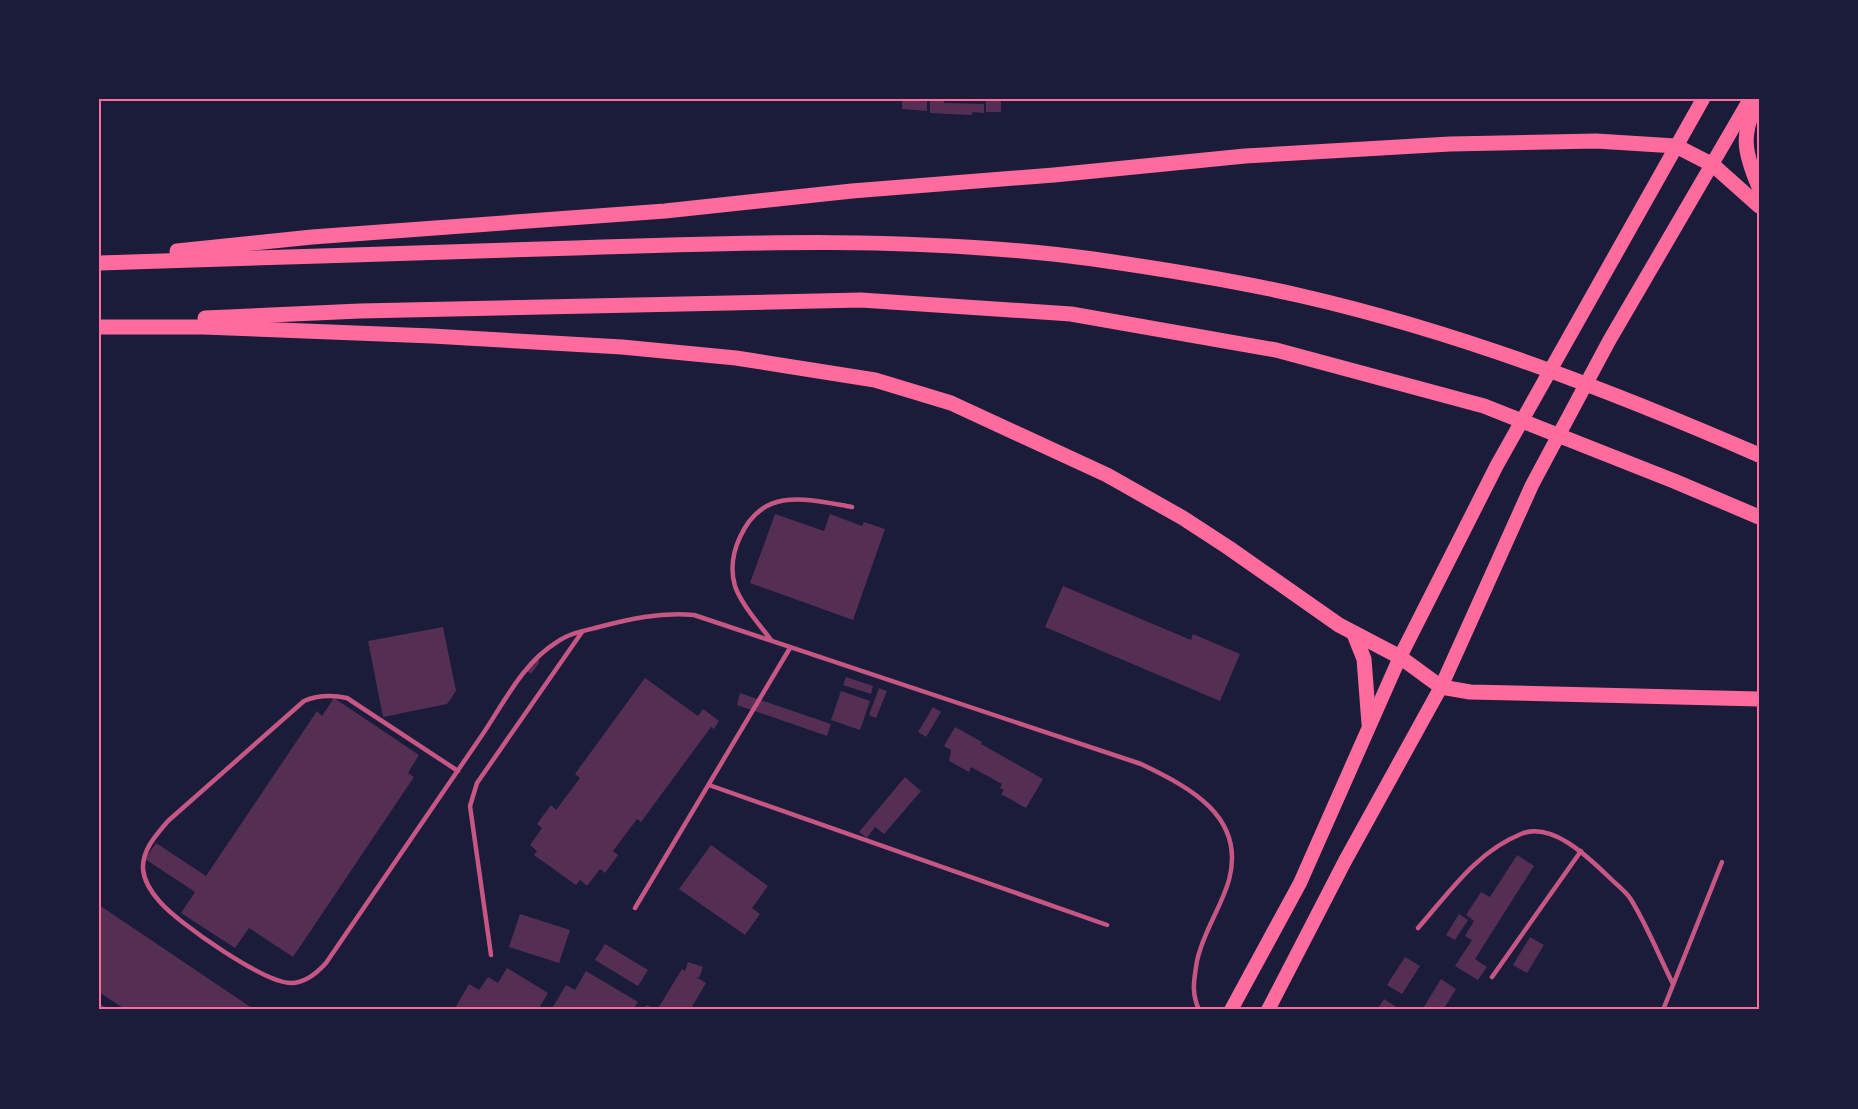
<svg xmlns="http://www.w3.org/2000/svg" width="1858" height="1109" viewBox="0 0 1858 1109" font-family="'Golos Text',sans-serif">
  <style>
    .building { fill: #542f53 }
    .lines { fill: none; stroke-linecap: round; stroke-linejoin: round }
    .service { stroke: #c65784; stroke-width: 4.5 }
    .trunk { stroke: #ff6b9d; stroke-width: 14 }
    .motorway { stroke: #ff6b9d; stroke-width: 15 }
    .neatline { fill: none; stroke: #ff6b9d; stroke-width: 2 }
  </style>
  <rect width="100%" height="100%" fill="#1b1b3a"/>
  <g class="building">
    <polygon points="902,99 927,99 927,111 902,109"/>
    <polygon points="930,99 944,99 944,103 984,104 984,113 972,112 972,115 930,113"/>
    <rect x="986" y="99" width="15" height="13"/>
    <polygon points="775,514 824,531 830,514 862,526 864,522 885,529 853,620 750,583"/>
    <polygon points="1063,586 1191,640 1193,634 1240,654 1220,701 1045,627"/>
    <polygon points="443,627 456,691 447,704 383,717 368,641"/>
    <polygon points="538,657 539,663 531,674 525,669 533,658"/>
    <polygon points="846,677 873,686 871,694 843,685"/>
    <polygon points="645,678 698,716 703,709 719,721 714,729 711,727 641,822 637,819 613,851 618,855 605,873 600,869 587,886 580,880 576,885 534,855 537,851 530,845 542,828 537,824 551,805 556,810 580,778 575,774"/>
    <polygon points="879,688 887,691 876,718 869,715"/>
    <polygon points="841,691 870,701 860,730 831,720"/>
    <polygon points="740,693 831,724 827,736 737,705"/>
    <polygon points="334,698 419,755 408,773 414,777 293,957 249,928 235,948 181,913 195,892 145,859 156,843 206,876 317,711 322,716"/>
    <polygon points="933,707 941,712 926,737 918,732"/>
    <polygon points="955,727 982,742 981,744 1043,779 1026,808 1001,794 1004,790 1000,788 1002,784 971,767 969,772 949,761 951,750 944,746"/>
    <polygon points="905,777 921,791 884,834 875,827 867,838 859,832"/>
    <polygon points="711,845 768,886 752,908 760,914 745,935 679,889"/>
    <polygon points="1517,855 1534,866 1475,959 1487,967 1478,980 1455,966 1472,940 1465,936 1474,921 1466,915 1481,892 1490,897"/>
    <polygon points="99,905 255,1010 126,1010 99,992"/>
    <polygon points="520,914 570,930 559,963 509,947"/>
    <polygon points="1459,914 1468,920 1455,940 1446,935"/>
    <polygon points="1530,937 1544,945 1527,973 1513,965"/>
    <polygon points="605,944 648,970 638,986 595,960"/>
    <polygon points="1405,957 1420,966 1402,994 1387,985"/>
    <polygon points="688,962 703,967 699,978 694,976 706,983 690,1010 657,1010 682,969 685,971"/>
    <polygon points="507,968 548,993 538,1010 454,1010 469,984 479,990 488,977 498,983"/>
    <polygon points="586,971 638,1002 633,1010 551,1010 566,985 575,990"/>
    <polygon points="1441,979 1456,989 1443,1010 1422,1010"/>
    <polygon points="1384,999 1401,1010 1377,1010"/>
    <polygon points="99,1003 110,1010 99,1010"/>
    <polygon points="647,1005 656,1010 643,1010"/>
  </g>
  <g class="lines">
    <g class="service">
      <path d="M771,640c-11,-15 -30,-36 -36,-54 -5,-17 -2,-34 5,-49 23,-51 67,-38 112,-30"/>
      <path d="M458,771l-111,-73c-15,-3 -29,-3 -43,3l-136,120c-12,14 -26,29 -25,48 1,13 9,24 17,33 18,21 104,81 131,81 14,0 26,-10 35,-20 51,-74 102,-148 152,-222 24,-34 43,-77 79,-99 11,-8 25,-11 38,-14 34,-9 64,-16 99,-13l447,149c48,23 105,52 88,116 -8,28 -26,52 -32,81 -3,19 -6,31 2,49"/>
      <polyline points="709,785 1107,925"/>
      <polyline points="635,908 790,648"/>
      <path d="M1418,928c31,-35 58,-76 103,-94 32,-13 69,25 90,45 6,6 14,12 19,19 17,27 29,58 43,86"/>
      <polyline points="491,955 470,806 477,783 582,632"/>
      <polyline points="1492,977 1581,851"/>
      <polyline points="1663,1010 1722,862"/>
    </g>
    <g class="trunk">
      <polyline points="1231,1010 1300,883 1400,657 1497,465 1703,99"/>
      <polyline points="1268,1010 1345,861 1441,687 1532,485 1609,341 1750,99"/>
    </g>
    <g class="motorway">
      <path d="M1759,99c-19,35 -15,53 0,88"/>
      <polyline points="177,251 312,237 665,211 852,191 1054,175 1245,156 1450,144 1596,141 1676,146 1713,165 1759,206"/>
      <path d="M99,263c159,-5 317,-10 476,-15 173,-6 346,-12 518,11 70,10 140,21 209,37 157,36 310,95 457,159"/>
      <polyline points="205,318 360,311 861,300 1071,314 1276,350 1484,406 1674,481 1759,517"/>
      <polyline points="99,327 203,327 432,336 622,347 736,358 875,380 951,403 1107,475 1183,518 1229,548 1339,625 1400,657 1441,687 1470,692 1759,699"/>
      <polyline points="1354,634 1364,659 1369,724"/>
    </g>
  </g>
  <rect width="1858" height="1109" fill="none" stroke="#1b1b3a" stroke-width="201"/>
  <rect x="100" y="100" width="1658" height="908" class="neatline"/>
</svg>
